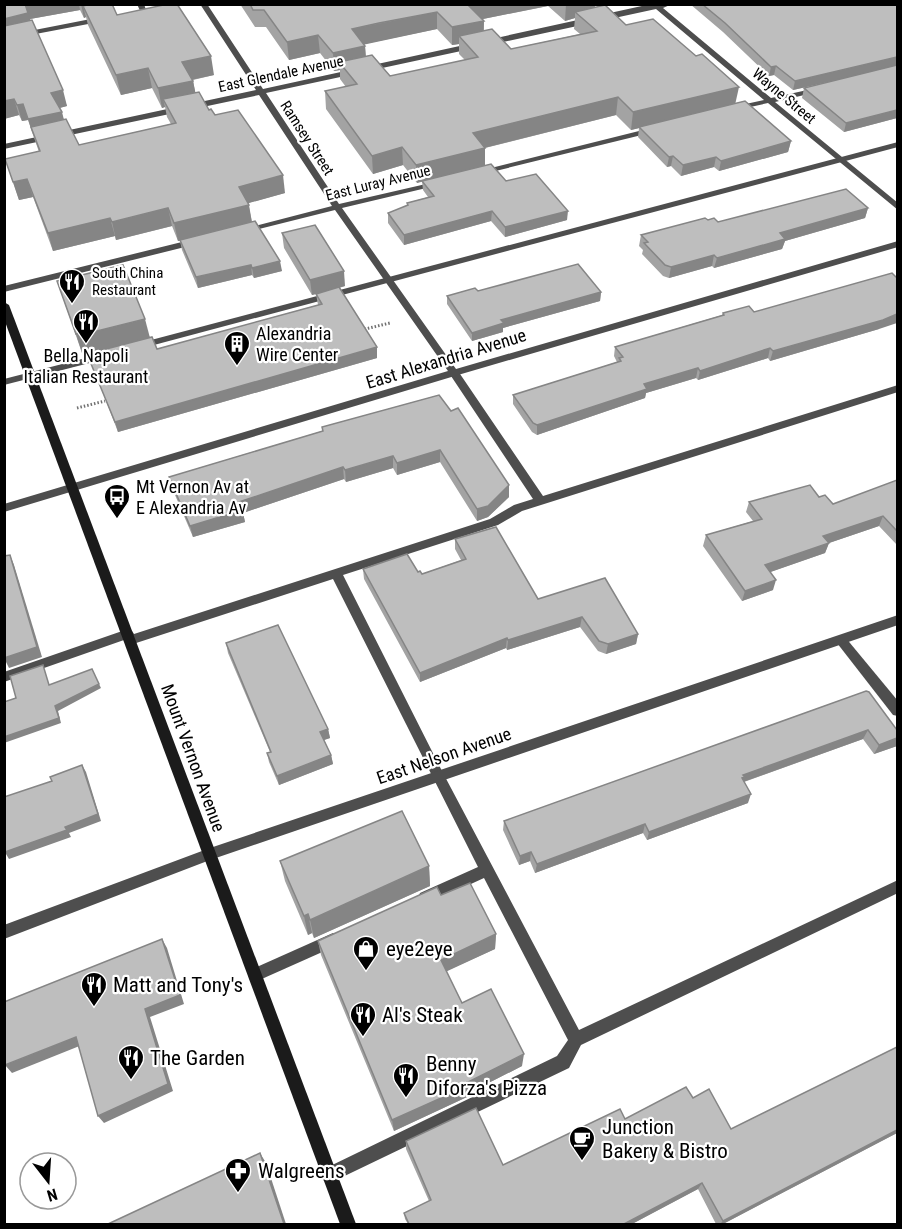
<svg xmlns="http://www.w3.org/2000/svg" width="902" height="1229" viewBox="0 0 902 1229" font-family="'Roboto Condensed',sans-serif">
  <style>
    .lines { fill: none; stroke-linecap: round; stroke-linejoin: round }
    .path { stroke: #707070; stroke-width: 3; stroke-dasharray: 1.5 2; stroke-linecap: butt }
    .lane { fill: #4e4e4e; fill-rule: evenodd }
    .street { fill: #4e4e4e; fill-rule: evenodd }
    .secondary { fill: #1b1b1b; fill-rule: evenodd }
    .wall { fill: #a3a3a3; fill-rule: evenodd }
    .shaded-wall { fill: #858585 }
    .building { fill: #bebebe; stroke: #858585; stroke-width: 1.5 }
    .labels { text-anchor: middle; stroke-width: 4.5; stroke-linejoin: round; paint-order: stroke }
    .far-street-label { font-size: 15px; fill: #000; stroke: #fff }
    .far-poi-label { font-size: 15px; fill: #000; stroke: #fff; text-anchor: start }
    .poi-label { font-size: 18px; fill: #000; stroke: #fff; text-anchor: start }
    .street-label { font-size: 18px; fill: #000; stroke: #fff }
    .near-poi-label { font-size: 21px; fill: #000; stroke: #fff; text-anchor: start }
  </style>
  <rect width="100%" height="100%" fill="#fff"/>
  <g class="lines">
    <g class="path">
      <polyline points="361,330 390,323"/>
      <polyline points="77,408 105,401"/>
    </g>
    <g class="lane">
      <polygon points="898,142 898,147 139,349 134,346 136,344"/>
      <polygon points="105,353 109,354 109,358 4,385 4,379"/>
      <polygon points="454,370 458,371 543,496 898,385 898,392 522,511 498,525 343,575 443,773 579,1030 898,880 898,893 581,1045 569,1068 330,1183 324,1181 322,1175 324,1169 557,1056 568,1040 484,878 425,905 420,903 418,898 420,893 478,867 333,579 130,645 126,643 124,640 4,682 4,672 128,629 132,631 134,634 490,519 514,505 533,499 449,373"/>
      <polygon points="841,635 845,637 898,701 898,716 893,715 837,643 835,640 837,637"/>
      <polygon points="333,933 338,935 340,940 338,945 255,982 250,980 248,975 250,970"/>
    </g>
    <g class="street">
      <polygon points="137,4 144,4 147,13 141,13"/>
      <polygon points="200,4 207,4 263,89 651,4 672,4 663,8 771,98 821,87 821,91 775,102 898,203 898,210 768,103 732,111 732,107 764,100 656,9 266,93 339,204 439,181 439,185 342,208 456,369 898,241 898,247 458,375 4,512 4,504 448,371 335,210 243,233 239,230 332,206 259,95 4,149 4,144 256,90"/>
      <polygon points="101,17 105,19 104,21 4,40 4,36"/>
      <polygon points="655,127 659,129 658,131 479,175 475,172"/>
      <polygon points="194,239 198,242 197,244 4,292 4,286"/>
      <polygon points="898,615 898,625 210,860 4,939 4,925 210,848"/>
    </g>
    <polygon class="secondary" points="4,302 9,305 356,1224 340,1224 4,319"/>
  </g>
  <g class="wall">
    <path d="M4,4h108l5,11 97,60 -21,5 2,12 14,18 6,5 70,78 -37,10 4,19 30,49 -28,7 -2,-3 -54,13 -16,-38 -2,-9h-2l-6,-15 -56,14 -1,-4 -62,15 -20,-54 -14,3 -14,-41 34,-7 -11,-32 -6,1 -3,-6 -15,4zM80,10l4,8 2,-1 2,8 33,70 31,-7 10,20 3,-1 2,10 4,7 -92,21 -15,-25 -5,-12 8,-2 -37,-87z"/>
    <path d="M240,4h355v4l31,17 109,79 56,37 -3,11 -69,19 -5,-4 -33,9 -10,-10 -4,1 -29,-30 1,-9 -8,2 -15,-15 -131,33v17l21,16 61,39 -62,17 -14,-16 -87,24 -16,-22v-10l19,-7v-3l21,-6 -5,-7 -1,-9 -5,2 -14,-18 -30,9 -47,-65 -1,-18 21,-4 -6,-8v-9l-6,1 -14,-18 -31,7 -23,-33h-11zM548,6l17,15 10,-3 -1,11 6,5 -69,15 -27,-18v-10l-1,-2zM437,29l15,16 7,-1v10l6,6 -75,16 -24,-20 -1,-10 -1,-2z"/>
    <polygon points="690,4 897,4 897,118 844,132 802,98 804,88 859,75 793,90 774,75 769,76 723,32"/>
    <polygon points="868,208 865,218 785,241 782,249 714,268 712,266 669,278 663,276 642,254 643,250 639,246 641,235 708,220 718,222"/>
    <polygon points="282,233 345,286 339,288 377,347 377,358 118,432 88,354 86,352 82,353 57,281 150,337 157,349 318,305 316,294 312,295 284,248"/>
    <polygon points="478,291 601,292 600,301 503,328 503,332 472,341 447,304 447,296"/>
    <polygon points="754,312 879,329 770,361 768,358 698,380 696,378 646,393 645,398 537,435 532,432 513,404 513,395 617,362 614,356 615,347 722,315 723,313"/>
    <polygon points="439,395 509,497 488,517 477,521 440,462 397,475 393,468 346,482 344,479 243,513 245,522 193,537 172,488 169,477 322,431 322,427"/>
    <polygon points="897,481 897,545 879,526 829,543 825,553 770,572 773,590 742,601 703,546 706,535 753,521 746,512 749,502 819,497 833,504"/>
    <polygon points="455,539 538,599 638,634 636,644 606,654 598,651 580,627 507,650 506,648 420,682 364,579 363,569 418,572 422,574 461,560 455,549"/>
    <polygon points="226,643 328,729 330,738 324,740 331,755 333,764 279,785 269,762 267,753 270,752 228,653"/>
    <polygon points="866,691 897,746 874,754 863,739 744,782 748,803 647,840 643,833 535,873 530,861 519,865 503,830 504,821"/>
    <polygon points="280,861 429,866 430,886 314,938 312,933 308,935 285,881"/>
    <polygon points="441,895 496,934 495,949 446,971 462,1003 522,1066 467,1094 467,1097 394,1131 321,955 318,941"/>
    <polygon points="897,1047 897,1133 723,1224 716,1224 698,1189 632,1224 408,1224 405,1219 404,1213 429,1201 406,1149 406,1141 503,1165 625,1119 693,1098 731,1129"/>
  </g>
  <g class="shaded-wall">
    <polygon points="25,4 79,4 80,10 30,19 33,28 4,35 4,19"/>
    <polygon points="81,4 109,4 83,6 86,17 84,18"/>
    <polygon points="548,4 548,6 468,22 468,5"/>
    <polygon points="566,4 595,4 594,14 575,12 575,18 565,21"/>
    <polygon points="437,12 437,29 353,47 352,29"/>
    <polygon points="484,21 483,38 459,36 459,44 452,45 452,27"/>
    <polygon points="318,35 320,53 289,60 287,42"/>
    <polygon points="365,46 366,64 339,62 340,70 334,71 333,53"/>
    <polygon points="211,56 214,75 186,81 182,62"/>
    <polygon points="897,57 897,66 793,90 795,81"/>
    <polygon points="776,66 774,75 769,76 771,67"/>
    <polygon points="148,68 152,88 121,95 116,75"/>
    <polygon points="193,81 197,100 163,99 165,107 162,108 158,88"/>
    <polygon points="739,87 735,105 631,130 633,112"/>
    <polygon points="63,90 67,106 56,109 51,93"/>
    <polygon points="618,97 616,115 472,151 473,133"/>
    <polygon points="14,99 19,115 4,119 4,101"/>
    <polygon points="23,104 28,120 22,121 17,105"/>
    <polygon points="897,110 897,118 844,132 846,123"/>
    <polygon points="62,112 66,128 31,127 33,135 28,119"/>
    <polygon points="791,141 788,152 719,171 721,161"/>
    <polygon points="402,147 403,165 373,174 372,156"/>
    <polygon points="485,148 485,166 417,183 416,165"/>
    <polygon points="673,156 671,166 667,167 669,157"/>
    <polygon points="716,157 714,167 681,176 683,165"/>
    <polygon points="283,175 285,193 242,205 239,187"/>
    <polygon points="27,179 33,197 19,200 13,182"/>
    <polygon points="249,205 252,223 178,241 174,223"/>
    <polygon points="168,208 172,226 116,240 112,222"/>
    <polygon points="868,208 865,218 785,241 782,249 714,268 717,258 780,233"/>
    <polygon points="492,211 491,221 404,245 404,235"/>
    <polygon points="568,211 567,220 505,237 505,227"/>
    <polygon points="110,218 115,236 53,251 48,233"/>
    <polygon points="714,255 712,266 669,278 671,267"/>
    <polygon points="280,261 282,271 254,278 252,268"/>
    <polygon points="251,265 252,275 198,288 196,277"/>
    <polygon points="344,271 345,286 312,295 310,280"/>
    <polygon points="601,292 600,301 503,328 503,332 472,341 472,333 501,320"/>
    <polygon points="897,314 897,323 879,329 770,361 773,351"/>
    <polygon points="145,319 150,338 87,355 81,335"/>
    <polygon points="80,333 86,352 82,353 76,334"/>
    <polygon points="377,347 377,358 118,432 115,422"/>
    <polygon points="770,348 768,358 698,380 700,371"/>
    <polygon points="698,368 696,378 646,393 645,398 537,435 537,425 644,384"/>
    <polygon points="440,450 440,462 397,475 397,463"/>
    <polygon points="393,456 393,468 346,482 345,470"/>
    <polygon points="343,467 344,479 243,513 245,522 193,537 190,526 239,502"/>
    <polygon points="509,485 509,497 488,517 477,521 477,509"/>
    <polygon points="883,516 879,526 829,543 825,553 762,575 765,565 823,536"/>
    <polygon points="10,555 14,565 42,657 9,668 4,658"/>
    <polygon points="776,580 773,590 742,601 745,591"/>
    <polygon points="582,617 580,627 507,650 508,640"/>
    <polygon points="638,634 636,644 606,654 608,644"/>
    <polygon points="507,638 506,648 420,682 420,673"/>
    <polygon points="99,684 101,688 58,711 61,723 4,743 4,737 55,706"/>
    <polygon points="328,729 330,738 321,741 320,732"/>
    <polygon points="868,730 863,739 743,782 742,786 743,775"/>
    <polygon points="897,738 897,746 874,754 879,745"/>
    <polygon points="331,755 333,764 279,785 277,776"/>
    <polygon points="82,765 86,772 101,821 69,833 71,837 9,859 6,854 4,854 4,849 65,827"/>
    <polygon points="751,794 748,803 647,840 649,832"/>
    <polygon points="645,824 643,833 535,873 537,864"/>
    <polygon points="531,852 530,861 519,865 520,856"/>
    <polygon points="429,866 430,886 314,938 310,920"/>
    <polygon points="308,914 312,933 308,935 304,916"/>
    <polygon points="496,934 495,949 441,974 441,960"/>
    <polygon points="162,939 167,948 184,1004 150,1017 173,1091 104,1123 98,1116 145,1009"/>
    <polygon points="76,1037 82,1045 12,1073 5,1065"/>
    <polygon points="524,1054 522,1066 467,1094 467,1097 394,1131 392,1120"/>
    <polygon points="897,1130 897,1133 723,1224 720,1224 723,1221"/>
    <polygon points="260,1153 266,1163 286,1224 284,1224"/>
    <polygon points="702,1183 698,1189 632,1224 624,1224"/>
  </g>
  <g class="building">
    <polygon points="4,4 25,4 28,13 4,19"/>
    <polygon points="91,4 112,4 117,15 168,4 177,4 211,56 182,62 193,81 158,88 148,68 116,75 83,6"/>
    <polygon points="250,4 469,4 468,5 484,21 452,27 437,12 379,23 352,29 365,46 333,53 318,35 287,42 264,10 253,10"/>
    <polygon points="702,4 897,4 897,57 795,81 776,66 771,67 725,23"/>
    <polygon points="605,5 626,25 653,19 696,56 702,54 739,87 633,112 618,97 473,133 485,148 416,165 402,147 372,156 325,91 357,84 339,62 372,55 390,76 478,57 459,36 492,29 511,49 597,31 575,12"/>
    <polygon points="32,20 63,90 51,93 62,112 28,119 23,104 17,105 14,99 4,101 4,26"/>
    <polygon points="897,65 897,110 846,123 804,88"/>
    <polygon points="199,92 209,110 211,109 215,115 238,110 283,175 239,187 249,205 174,223 168,208 112,222 110,218 48,233 27,179 13,182 5,159 40,151 31,127 66,119 79,145 176,123 163,99"/>
    <polygon points="745,101 791,141 721,161 716,157 683,165 673,156 669,157 639,127"/>
    <polygon points="491,164 506,181 536,174 568,211 505,227 492,211 404,235 388,213 408,205 407,203 434,196 422,181"/>
    <polygon points="846,189 868,208 780,233 785,239 717,258 714,255 671,267 665,265 644,243 648,242 641,235 705,218 708,220 714,218 718,222"/>
    <polygon points="255,221 280,261 252,268 251,265 196,277 180,240"/>
    <polygon points="315,225 344,271 310,280 282,233"/>
    <polygon points="578,264 601,292 501,320 504,323 472,333 447,296 475,288 478,291"/>
    <polygon points="123,265 145,319 81,335 80,333 76,334 57,281"/>
    <polygon points="892,273 897,278 897,314 883,320 773,351 770,348 700,371 698,368 644,384 647,389 537,425 533,423 513,395 621,361 619,358 623,357 615,347 724,315 723,313 749,306 754,312"/>
    <polygon points="339,287 377,347 115,422 87,354 152,337 157,349 322,304 316,294"/>
    <polygon points="439,395 451,411 458,408 509,485 488,506 477,509 440,450 397,463 393,456 345,470 343,467 239,502 243,510 190,526 169,477 323,431 322,427"/>
    <polygon points="897,480 897,531 883,516 823,536 829,543 765,565 776,580 745,591 706,535 762,519 749,502 810,485 819,497 825,495 833,504"/>
    <polygon points="496,527 538,599 605,578 638,634 608,644 599,641 582,617 508,640 507,638 420,673 363,569 407,554 418,572 420,571 422,574 466,559 455,539"/>
    <polygon points="10,555 37,647 4,658 4,556"/>
    <polygon points="278,625 328,729 320,732 331,755 277,776 267,753 271,752 226,643"/>
    <polygon points="43,665 49,685 92,669 99,684 55,706 59,718 4,737 4,702 16,698 10,676"/>
    <polygon points="866,691 869,692 897,730 897,738 879,745 868,730 743,775 745,777 742,778 751,794 649,832 645,824 537,864 531,852 520,856 504,821"/>
    <polygon points="82,765 98,814 65,827 67,830 5,852 4,797 52,781 50,777"/>
    <polygon points="402,811 429,866 310,920 308,914 304,916 280,861"/>
    <polygon points="470,883 496,934 441,960 462,1003 491,989 524,1054 466,1083 468,1086 392,1120 318,941 437,887 441,895"/>
    <polygon points="162,939 180,995 145,1009 168,1084 98,1116 76,1037 5,1065 4,1002"/>
    <polygon points="897,1047 897,1130 723,1221 702,1183 624,1224 409,1224 404,1213 431,1200 406,1141 476,1108 503,1165 620,1109 625,1119 686,1087 693,1098 709,1089 731,1129"/>
    <polygon points="260,1153 284,1224 108,1224"/>
  </g>
  <defs>
    <symbol id="restaurant-pin" viewBox="-11 -11 22 30"><path d="M0 17L-7.5 6A9.5 9.5 0 1 1 7.5 6Z" fill="#000" stroke="#fff"/><path d="M-5-6h1v4h1v-4h1v4h1v-4h1v5L-1.5 .5V6h-2V.5L-5-1ZM5-6V6H3V1.5H1.5Q1.5-4 5-6Z" fill="#fff"/></symbol>
    <symbol id="building-pin" viewBox="-11 -11 22 30"><path d="M0 17L-7.5 6A9.5 9.5 0 1 1 7.5 6Z" fill="#000" stroke="#fff"/><path d="M-4-6H4V6H1V3H-1V6H-4ZM-2.5-4.3h1.7v1.8h-1.7ZM.8-4.3h1.7v1.8H.8ZM-2.5-1h1.7V.8h-1.7ZM.8-1h1.7V.8H.8Z" fill="#fff"/></symbol>
    <symbol id="bus-pin" viewBox="-11 -11 22 30"><path d="M0 17L-7.5 6A9.5 9.5 0 1 1 7.5 6Z" fill="#000" stroke="#fff"/><path d="M-5-6H5V4H4V6H2V4H-2V6H-4V4H-5ZM-3.5-4V0h7V-4ZM-3.5 1.2v1.5H-2V1.2ZM2 1.2v1.5H3.5V1.2Z" fill="#fff"/></symbol>
    <symbol id="shop-pin" viewBox="-11 -11 22 30"><path d="M0 17L-7.5 6A9.5 9.5 0 1 1 7.5 6Z" fill="#000" stroke="#fff"/><path d="M-5-2.5h2.3a2.7 3.5 0 0 1 5.4 0H5L5.5 6h-11ZM-1.5-2.5h3a1.5 2.3 0 0 0-3 0Z" fill="#fff"/></symbol>
    <symbol id="cafe-pin" viewBox="-11 -11 22 30"><path d="M0 17L-7.5 6A9.5 9.5 0 1 1 7.5 6Z" fill="#000" stroke="#fff"/><path d="M-5.5-4.5H6V0H3Q3 3.5 0 3.5H-2.5Q-5.5 3.5-5.5 0ZM3-3.2v2h1.7v-2ZM-6 4.5H4V6H-6Z" fill="#fff"/></symbol>
    <symbol id="pharmacy-pin" viewBox="-11 -11 22 30"><path d="M0 17L-7.5 6A9.5 9.5 0 1 1 7.5 6Z" fill="#000" stroke="#fff"/><path d="M-2-6h4v4h4v4h-4v4h-4v-4h-4v-4h4Z" fill="#fff"/></symbol>
  </defs>
  <g fill-rule="evenodd">
    <use href="#restaurant-pin" x="57" y="267" width="30" height="40"/>
    <use href="#restaurant-pin" x="71" y="307" width="30" height="40"/>
    <use href="#building-pin" x="222" y="329" width="30" height="40"/>
    <use href="#bus-pin" x="102" y="482" width="30" height="40"/>
    <use href="#shop-pin" x="351" y="934" width="30" height="40"/>
    <use href="#restaurant-pin" x="79" y="970" width="30" height="40"/>
    <use href="#restaurant-pin" x="348" y="1000" width="30" height="40"/>
    <use href="#restaurant-pin" x="116" y="1043" width="30" height="40"/>
    <use href="#restaurant-pin" x="391" y="1061" width="30" height="40"/>
    <use href="#cafe-pin" x="567" y="1124" width="30" height="40"/>
    <use href="#pharmacy-pin" x="223" y="1156" width="30" height="40"/>
  </g>
  <g class="labels">
    <g class="far-street-label">
      <text transform="translate(281 74) rotate(-12)" y="5">East Glendale Avenue</text>
      <text transform="translate(784 96) rotate(40)" y="5">Wayne Street</text>
      <text transform="translate(307 138) rotate(57)" y="5">Ramsey Street</text>
      <text transform="translate(378 183) rotate(-14)" y="5">East Luray Avenue</text>
    </g>
    <g class="far-poi-label">
      <text x="92" y="278">South China<tspan x="92" dy="17">Restaurant</tspan></text>
    </g>
    <g class="poi-label">
      <text x="256" y="340">Alexandria<tspan x="256" dy="21">Wire Center</tspan></text>
      <text x="86" y="362" text-anchor="middle">Bella Napoli<tspan x="86" dy="21">Italian Restaurant</tspan></text>
      <text x="136" y="493">Mt Vernon Av at<tspan x="136" dy="21">E Alexandria Av</tspan></text>
    </g>
    <g class="street-label">
      <text transform="translate(446 359) rotate(-17)" y="6">East Alexandria Avenue</text>
      <text transform="translate(444 756) rotate(-19)" y="6">East Nelson Avenue</text>
      <text transform="translate(193 758) rotate(70)" y="6">Mount Vernon Avenue</text>
    </g>
    <g class="near-poi-label">
      <text x="386" y="956">eye2eye</text>
      <text x="113" y="992">Matt and Tony's</text>
      <text x="382" y="1022">Al's Steak</text>
      <text x="150" y="1065">The Garden</text>
      <text x="426" y="1071">Benny<tspan x="426" dy="24">Diforza's Pizza</tspan></text>
      <text x="602" y="1134">Junction<tspan x="602" dy="24">Bakery &amp; Bistro</tspan></text>
      <text x="258" y="1178">Walgreens</text>
    </g>
  </g>
  <rect width="902" height="1229" fill="none" stroke="#000000" stroke-width="12"/>
  <g transform="translate(48 1181) rotate(163)"><circle r="28" fill="#ffffff" stroke="#999999" stroke-width="1.5"/>
  <path d="M0-4.5L10 22L0 15L-10 22Z" fill="#000000"/>
  <text y="-9" font-size="16" font-weight="bold" text-anchor="middle" fill="#000000">N</text>
  </g>
</svg>
